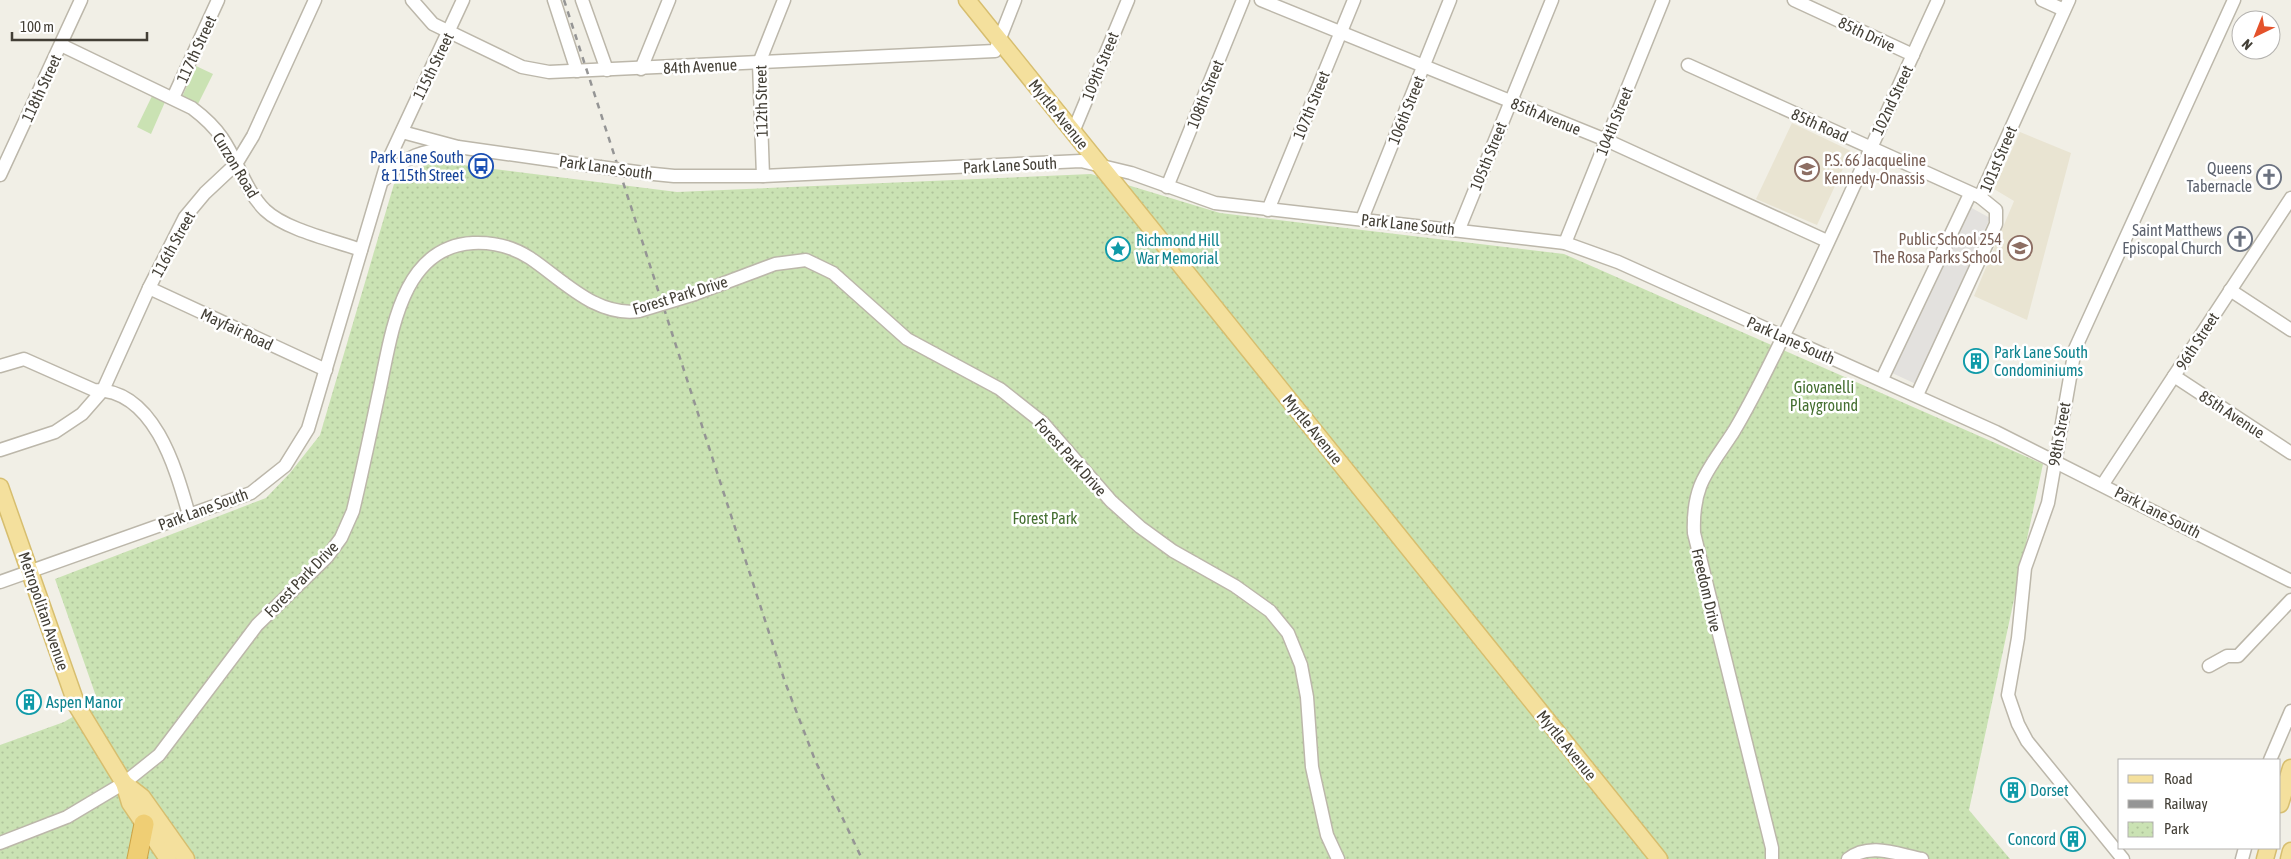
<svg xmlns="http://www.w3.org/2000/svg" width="2291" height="859" viewBox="0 0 2291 859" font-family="'Asap Condensed',sans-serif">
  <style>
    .education { fill: #e9e4d2 }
    .green { fill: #cae2b3 }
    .park { fill: url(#park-dots) }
    .parking { fill: #e3e1de }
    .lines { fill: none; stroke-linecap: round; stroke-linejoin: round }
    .minor-casing { stroke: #bcb7aa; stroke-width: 15 }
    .major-casing { stroke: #d7be6f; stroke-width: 19 }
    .highway-casing { stroke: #cda345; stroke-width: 21 }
    .minor { stroke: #fff; stroke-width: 12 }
    .major { stroke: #f4e09d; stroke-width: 16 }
    .highway { stroke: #efce74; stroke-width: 19 }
    .rail { stroke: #959595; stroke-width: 2.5; stroke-dasharray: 6 6; stroke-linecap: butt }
    .minor-bridge-casing { stroke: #bcb7aa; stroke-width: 15; stroke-linecap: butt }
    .minor-bridge { stroke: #fff; stroke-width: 12 }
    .labels { text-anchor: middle; stroke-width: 5; stroke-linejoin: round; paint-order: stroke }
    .street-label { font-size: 16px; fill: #433f36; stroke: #fff }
    .transit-label { font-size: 16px; fill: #164399; stroke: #fff; text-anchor: end }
    .education-label { font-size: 16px; fill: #785e54; stroke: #fff; text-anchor: start }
    .worship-label { font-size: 16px; fill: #5b616d; stroke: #fff; text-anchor: end }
    .culture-label { font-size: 16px; fill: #0d838f; stroke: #fff; text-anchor: start }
    .park-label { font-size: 16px; fill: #446f30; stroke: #fff }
  </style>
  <defs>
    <pattern id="park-dots" width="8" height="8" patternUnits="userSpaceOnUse" patternTransform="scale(1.25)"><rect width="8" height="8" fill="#cae2b3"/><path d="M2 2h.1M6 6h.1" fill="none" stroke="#afc39b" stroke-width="1.8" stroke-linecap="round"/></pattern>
  </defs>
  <rect width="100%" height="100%" fill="#f1efe6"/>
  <g class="education">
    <polygon points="1792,123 1851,151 1817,225 1756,199"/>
    <polygon points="2020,132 2071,153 2027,320 1974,296 2014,201 1994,189"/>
  </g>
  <g class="green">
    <polygon points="196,66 213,74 197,106 182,97"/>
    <polygon points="152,96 165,102 151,134 137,127"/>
  </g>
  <polygon class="park" points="431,161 677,192 1091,174 1220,213 1564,254 2043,464 1969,810 2010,859 0,859 0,745 64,722 98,702 55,579 266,498 290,473 320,435 394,184"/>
  <polygon class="parking" points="1968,206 1990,218 1916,384 1892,373"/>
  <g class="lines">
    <defs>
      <g id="minor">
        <polyline points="412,0 433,24 522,67 549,72 995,51 1015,0"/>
        <polyline points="554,0 577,71"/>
        <polyline points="582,0 607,70"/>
        <polyline points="1261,0 1606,140 1827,241"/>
        <polyline points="1794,0 1913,55"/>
        <polyline points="2042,0 2064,10"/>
        <path d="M61,45l131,63c12,9 22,18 30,30 16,23 23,52 43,72 21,20 68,30 96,40"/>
        <polyline points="1688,65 1980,197 1996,210 1996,224 1917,395"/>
        <polyline points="641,69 669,0"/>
        <polyline points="173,98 218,0"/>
        <polyline points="402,132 458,147 600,167"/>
        <polyline points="1073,132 1128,0"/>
        <polyline points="644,173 674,176 763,176 1081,161 1131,173 1215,203 1565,243 1618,262 1996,432 2291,581"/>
        <polyline points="0,175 81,0"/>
        <polyline points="763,176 759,63 784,0"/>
        <path d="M385,179c21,-24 37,-28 67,-31"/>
        <polyline points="1167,187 1243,0"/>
        <polyline points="1980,197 2069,0"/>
        <polyline points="1268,210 1354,0"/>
        <polyline points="1362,219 1450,0"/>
        <polyline points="1459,229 1552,0"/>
        <polyline points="1565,243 1663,0"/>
        <polyline points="149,288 326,370"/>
        <polyline points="2230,290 2291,330"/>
        <polyline points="695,294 775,264 806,260 833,273 907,339 1000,389 1043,423 1111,501 1140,527 1173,551 1235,586 1270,611 1288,633 1301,665 1307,697 1312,767 1327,835 1338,859"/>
        <path d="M0,366l24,-7 70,31c60,-1 82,79 95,125"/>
        <polyline points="2174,376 2291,453"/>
        <polyline points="1882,379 1970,194"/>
        <polyline points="0,450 55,432 82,414 103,390 149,288 185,217 205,193 236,164 253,136 315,0"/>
        <polyline points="2103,484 2291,198"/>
        <polyline points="0,582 251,493 285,466 308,429 387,163 463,0"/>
        <polyline points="2209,666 2227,656 2238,656 2291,600"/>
        <polyline points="2270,760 2291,711"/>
        <path d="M0,843l67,-26 57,-34 35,-28 98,-130 70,-68 14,-19 12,-27c9,-38 17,-76 25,-114 13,-56 20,-150 95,-154 21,-1 40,4 57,15 34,23 66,59 109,53"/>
        <path d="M1772,859v-11l-78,-315c-2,-50 15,-63 40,-102 18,-30 34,-63 49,-94 55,-111 103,-225 155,-337"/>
        <path d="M1848,859c21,-17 49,-5 74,0"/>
        <polyline points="2123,859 2027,741 2018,724 2008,695 2018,638 2025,568 2048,503 2075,349 2234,0"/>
        <polyline points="2242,859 2245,848"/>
      </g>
      <g id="major">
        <polyline points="967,0 1659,859"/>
        <polyline points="0,487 77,706 124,783 130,803 168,859"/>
        <polyline points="124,783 142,797 186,859"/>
        <polyline points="2280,804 2291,768"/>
        <polyline points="2265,859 2268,848"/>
        <polyline points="2289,859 2291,851"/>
      </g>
      <polyline id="highway" points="137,859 144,824"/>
    </defs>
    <use href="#minor" class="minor-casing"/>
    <use href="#major" class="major-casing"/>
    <use href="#highway" class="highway-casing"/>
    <use href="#minor" class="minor"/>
    <use href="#major" class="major"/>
    <use href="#highway" class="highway"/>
    <polyline class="rail" points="564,0 785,682 815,760 862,859"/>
    <defs>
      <g id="minor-bridge">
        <polyline points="600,167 644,173"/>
        <polyline points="639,311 695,294"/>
      </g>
    </defs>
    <use href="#minor-bridge" class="minor-bridge-casing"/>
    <use href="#minor-bridge" class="minor-bridge"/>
  </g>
  <defs>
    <symbol id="bus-ring" viewBox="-11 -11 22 22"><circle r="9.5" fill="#fff" stroke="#1a4fb4" stroke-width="1.5"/><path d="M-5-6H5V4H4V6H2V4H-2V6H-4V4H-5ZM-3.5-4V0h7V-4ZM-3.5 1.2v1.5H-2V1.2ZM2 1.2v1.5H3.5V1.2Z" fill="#1a4fb4"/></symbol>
    <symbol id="school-ring" viewBox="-11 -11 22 22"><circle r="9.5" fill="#fff" stroke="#8d6e63" stroke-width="1.5"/><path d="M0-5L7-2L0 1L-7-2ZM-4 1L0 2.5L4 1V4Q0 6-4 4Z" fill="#8d6e63"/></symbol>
    <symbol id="church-ring" viewBox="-11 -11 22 22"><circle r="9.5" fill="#fff" stroke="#6b7280" stroke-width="1.5"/><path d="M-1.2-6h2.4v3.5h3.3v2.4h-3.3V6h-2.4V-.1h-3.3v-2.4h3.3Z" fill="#6b7280"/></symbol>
    <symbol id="sight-ring" viewBox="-11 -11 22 22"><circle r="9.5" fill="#fff" stroke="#0f9aa8" stroke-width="1.5"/><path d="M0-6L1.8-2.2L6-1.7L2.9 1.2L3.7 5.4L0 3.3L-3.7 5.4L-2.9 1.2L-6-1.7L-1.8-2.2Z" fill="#0f9aa8"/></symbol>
    <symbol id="building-ring" viewBox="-11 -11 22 22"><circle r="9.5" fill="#fff" stroke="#0f9aa8" stroke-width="1.5"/><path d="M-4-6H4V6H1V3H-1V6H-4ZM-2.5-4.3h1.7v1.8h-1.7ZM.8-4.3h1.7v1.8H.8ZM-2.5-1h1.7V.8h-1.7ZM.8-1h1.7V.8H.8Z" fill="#0f9aa8"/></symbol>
  </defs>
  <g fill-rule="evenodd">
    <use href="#bus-ring" x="467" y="152" width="28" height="28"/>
    <use href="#school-ring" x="1793" y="155" width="28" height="28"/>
    <use href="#church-ring" x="2255" y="163" width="28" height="28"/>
    <use href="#church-ring" x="2226" y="225" width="28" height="28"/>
    <use href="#school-ring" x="2006" y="234" width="28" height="28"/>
    <use href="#sight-ring" x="1104" y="235" width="28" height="28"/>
    <use href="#building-ring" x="1962" y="347" width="28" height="28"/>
    <use href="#building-ring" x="15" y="688" width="28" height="28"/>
    <use href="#building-ring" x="1999" y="776" width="28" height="28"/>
    <use href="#building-ring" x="2059" y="825" width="28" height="28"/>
  </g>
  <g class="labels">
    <g class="street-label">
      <text transform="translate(1867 34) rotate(25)" y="6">85th Drive</text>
      <text transform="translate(196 49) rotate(-65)" y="6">117th Street</text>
      <text transform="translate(433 66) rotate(-64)" y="6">115th Street</text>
      <text transform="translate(700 66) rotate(-3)" y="6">84th Avenue</text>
      <text transform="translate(1100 66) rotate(-68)" y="6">109th Street</text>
      <text transform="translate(41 88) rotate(-65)" y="6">118th Street</text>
      <text transform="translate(1205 94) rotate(-68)" y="6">108th Street</text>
      <text transform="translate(1892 100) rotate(-65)" y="6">102nd Street</text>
      <text transform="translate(761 101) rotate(-91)" y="6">112th Street</text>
      <text transform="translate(1311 105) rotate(-68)" y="6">107th Street</text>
      <text transform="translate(1406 110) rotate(-68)" y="6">106th Street</text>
      <text transform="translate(1059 114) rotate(51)" y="6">Myrtle Avenue</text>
      <text transform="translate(1546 116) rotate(22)" y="6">85th Avenue</text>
      <text transform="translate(1614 121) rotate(-68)" y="6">104th Street</text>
      <text transform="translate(1820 125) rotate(24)" y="6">85th Road</text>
      <text transform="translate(1488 156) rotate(-68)" y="6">105th Street</text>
      <text transform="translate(1998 159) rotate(-67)" y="6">101st Street</text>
      <text transform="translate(236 165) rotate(59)" y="6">Curzon Road</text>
      <text transform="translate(1010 165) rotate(-3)" y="6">Park Lane South</text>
      <text transform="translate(606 167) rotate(8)" y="6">Park Lane South</text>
      <text transform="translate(1408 224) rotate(6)" y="6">Park Lane South</text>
      <text transform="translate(173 244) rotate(-61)" y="6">116th Street</text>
      <text transform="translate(680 295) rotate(-17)" y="6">Forest Park Drive</text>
      <text transform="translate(237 329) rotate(25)" y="6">Mayfair Road</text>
      <text transform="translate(1791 340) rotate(24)" y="6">Park Lane South</text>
      <text transform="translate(2197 341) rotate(-57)" y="6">96th Street</text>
      <text transform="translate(2232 414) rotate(33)" y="6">85th Avenue</text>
      <text transform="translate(1313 429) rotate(51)" y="6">Myrtle Avenue</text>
      <text transform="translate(2059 434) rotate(-80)" y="6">98th Street</text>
      <text transform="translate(1071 457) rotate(48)" y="6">Forest Park Drive</text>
      <text transform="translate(203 509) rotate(-20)" y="6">Park Lane South</text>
      <text transform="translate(2158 512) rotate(27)" y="6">Park Lane South</text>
      <text transform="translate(301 579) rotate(-46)" y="6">Forest Park Drive</text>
      <text transform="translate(1707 590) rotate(77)" y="6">Freedom Drive</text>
      <text transform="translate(44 611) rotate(71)" y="6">Metropolitan Avenue</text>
      <text transform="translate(1567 745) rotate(51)" y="6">Myrtle Avenue</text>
    </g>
    <g class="transit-label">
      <text x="464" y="163">Park Lane South<tspan x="464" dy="18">&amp; 115th Street</tspan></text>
    </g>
    <g class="education-label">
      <text x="1824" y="166">P.S. 66 Jacqueline<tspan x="1824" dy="18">Kennedy-Onassis</tspan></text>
      <text x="2002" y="245" text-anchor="end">Public School 254<tspan x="2002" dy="18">The Rosa Parks School</tspan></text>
    </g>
    <g class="worship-label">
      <text x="2252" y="174">Queens<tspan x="2252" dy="18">Tabernacle</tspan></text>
      <text x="2222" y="236">Saint Matthews<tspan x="2222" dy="18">Episcopal Church</tspan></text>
    </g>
    <g class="culture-label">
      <text x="1136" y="246">Richmond Hill<tspan x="1136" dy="18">War Memorial</tspan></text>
      <text x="1994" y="358">Park Lane South<tspan x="1994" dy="18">Condominiums</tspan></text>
      <text x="46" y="708">Aspen Manor</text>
      <text x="2030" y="796">Dorset</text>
      <text x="2056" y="845" text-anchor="end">Concord</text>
    </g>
    <g class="park-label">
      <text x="1824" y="393">Giovanelli<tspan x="1824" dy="18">Playground</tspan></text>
      <text x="1045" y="524">Forest Park</text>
    </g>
  </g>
  <rect x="2118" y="759" width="162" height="90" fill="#ffffff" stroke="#b4b2af"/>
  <rect x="2128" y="775" width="25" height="8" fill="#f4e09d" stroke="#b4b2af"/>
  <text x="2164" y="784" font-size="15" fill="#433f36">Road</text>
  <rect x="2128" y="800" width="25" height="8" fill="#959595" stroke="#b4b2af"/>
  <text x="2164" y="809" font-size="15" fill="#433f36">Railway</text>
  <rect x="2128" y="822" width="25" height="15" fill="url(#park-dots)" stroke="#b4b2af"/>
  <text x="2164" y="834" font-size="15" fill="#433f36">Park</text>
  <g transform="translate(2256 35) rotate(223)"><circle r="24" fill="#ffffff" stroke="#b4b2af"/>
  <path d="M0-4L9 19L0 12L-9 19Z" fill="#e4522b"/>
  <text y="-8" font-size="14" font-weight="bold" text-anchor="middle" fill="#433f36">N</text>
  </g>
  <path d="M12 32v8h135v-8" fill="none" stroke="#433f36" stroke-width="2.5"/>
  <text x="20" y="32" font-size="15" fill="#433f36" stroke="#ffffff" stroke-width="4" paint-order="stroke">100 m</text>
</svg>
